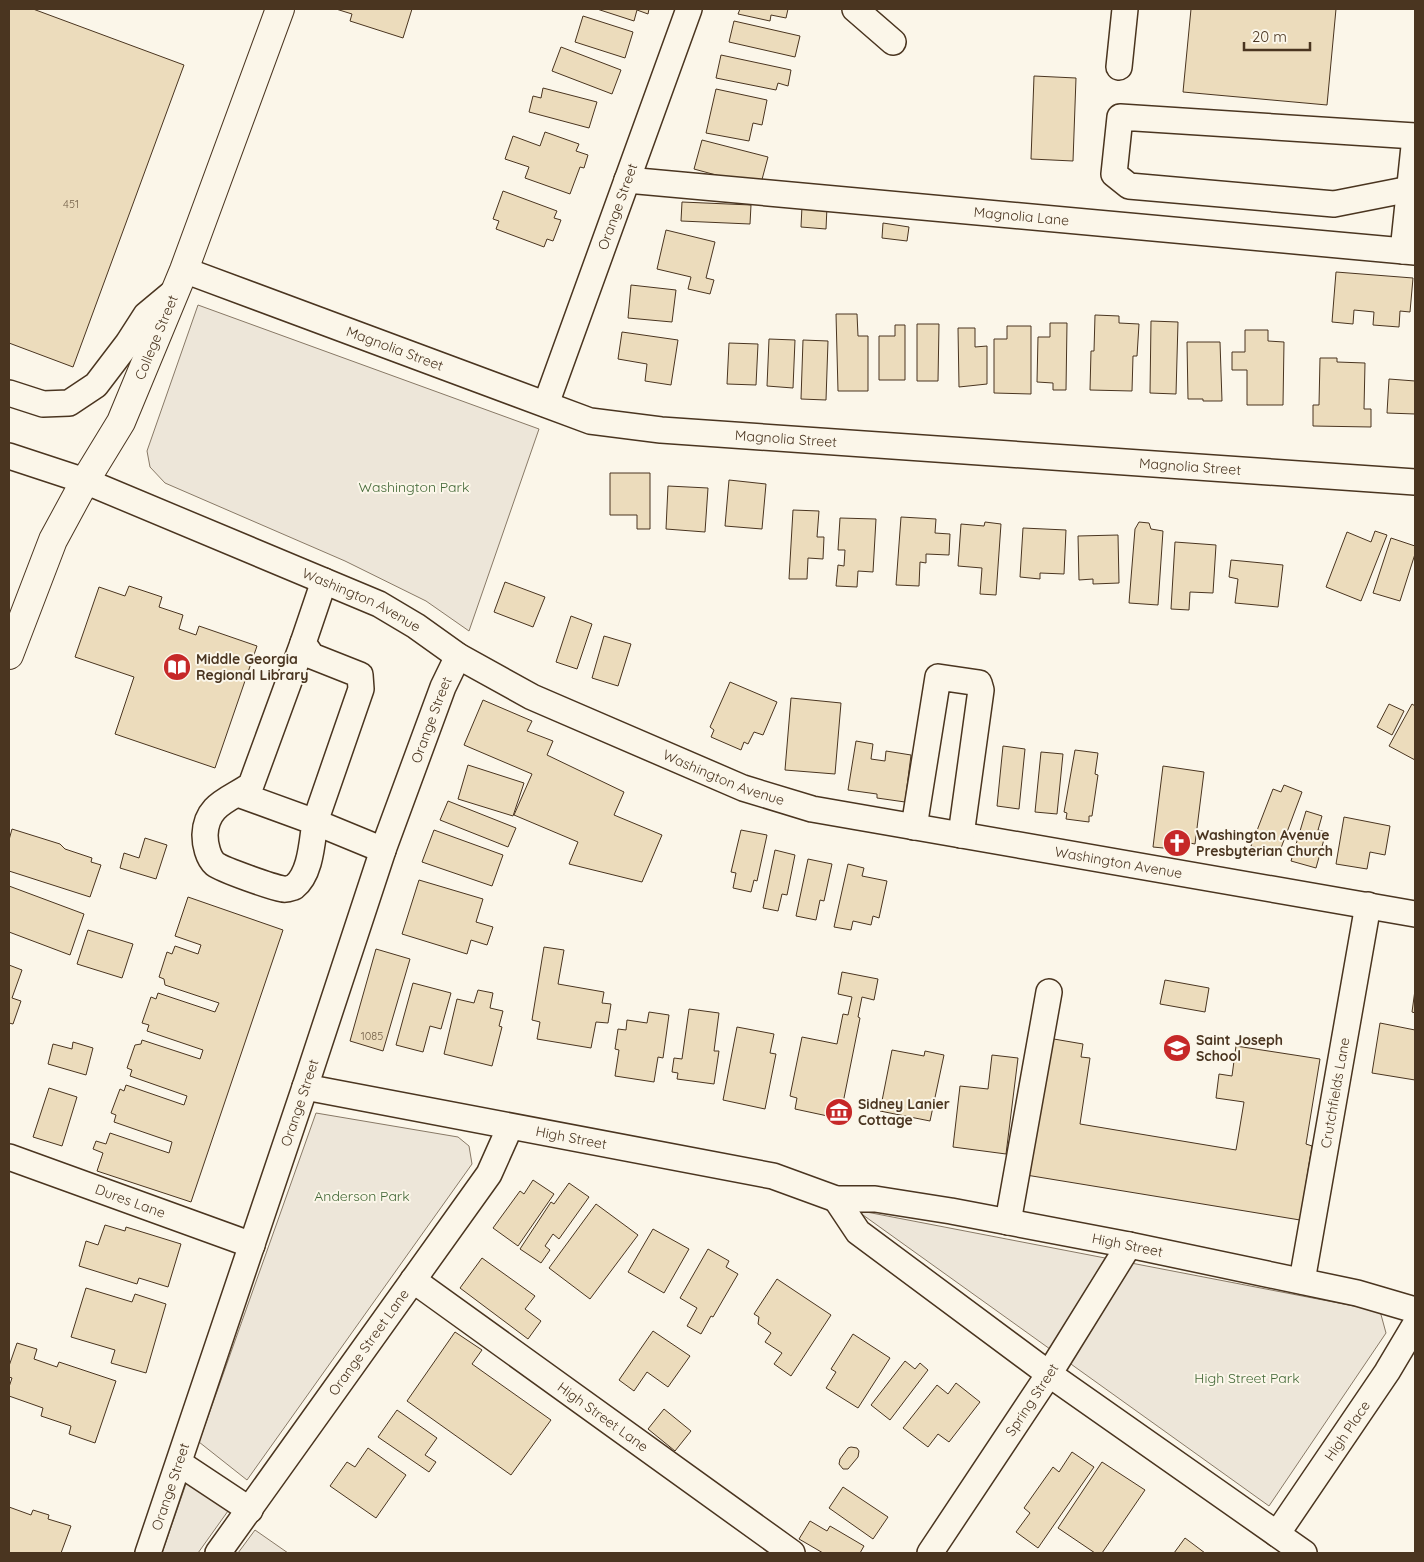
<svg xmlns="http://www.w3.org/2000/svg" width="1424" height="1562" viewBox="0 0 1424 1562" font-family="Quicksand,sans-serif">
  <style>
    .green { fill: #ede6d9; stroke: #887966 }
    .building { fill: #ecdcbc; stroke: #4a3520 }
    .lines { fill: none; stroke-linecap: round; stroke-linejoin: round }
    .minor-casing { stroke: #4a3520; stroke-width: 28 }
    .major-casing { stroke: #4a3520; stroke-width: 30 }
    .minor { stroke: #fbf6e9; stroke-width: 25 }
    .major { stroke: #fbf6e9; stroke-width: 28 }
    .labels { text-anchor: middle; stroke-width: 4; stroke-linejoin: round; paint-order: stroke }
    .number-label { font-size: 11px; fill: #725f47 }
    .street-label { font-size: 14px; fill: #4a3520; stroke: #fbf6e9 }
    .park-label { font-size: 14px; fill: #436837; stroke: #fbf6e9 }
    .poi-label { font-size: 14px; font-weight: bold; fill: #4a3520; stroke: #fbf6e9; text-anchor: start }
  </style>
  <rect width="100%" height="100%" fill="#fbf6e9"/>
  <g class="green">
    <polygon points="198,305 539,429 469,631 426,601 345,561 165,483 150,467 147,451"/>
    <polygon points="316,1113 458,1137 469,1146 472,1164 247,1480 199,1442"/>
    <polygon points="856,1210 1380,1311 1386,1333 1269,1506"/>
    <polygon points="187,1481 228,1511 198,1553 162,1553"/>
    <polygon points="255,1530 288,1553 238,1553"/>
  </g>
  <g class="building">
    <polygon points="9,9 33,9 184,65 73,367 9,343"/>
    <polygon points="336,9 412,9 403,38 350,21 352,14"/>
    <polygon points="597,9 649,9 648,14 637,10 634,21"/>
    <polygon points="740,9 788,9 786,18 771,15 770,21 738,14"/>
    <polygon points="1191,9 1336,9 1327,105 1183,92"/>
    <polygon points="583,16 633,32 625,58 575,42"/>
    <polygon points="734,21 800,36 795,57 729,42"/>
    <polygon points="561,47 621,70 612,94 552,71"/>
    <polygon points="721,55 791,70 788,86 778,83 776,90 716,78"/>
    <polygon points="1034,76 1076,78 1073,161 1031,159"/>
    <polygon points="543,88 597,102 589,128 529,112 533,96 541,98"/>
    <polygon points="716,89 767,100 762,125 753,123 749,141 706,133"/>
    <polygon points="545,132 579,144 576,151 588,155 584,168 580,167 570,194 525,178 529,167 505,159 513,136 540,146"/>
    <polygon points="702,140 768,157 760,187 694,169"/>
    <polygon points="503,191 557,211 554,218 561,220 553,241 547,239 544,247 496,229 499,221 493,219"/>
    <polygon points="682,202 751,205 750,224 681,221"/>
    <polygon points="802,206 827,207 826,229 801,227"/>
    <polygon points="883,223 909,227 907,241 882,238"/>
    <polygon points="666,230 715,242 706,278 714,280 710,294 688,289 691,277 657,269"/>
    <polygon points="1336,272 1413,278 1410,312 1400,311 1399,327 1373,325 1374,312 1354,310 1353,324 1332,322"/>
    <polygon points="631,285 676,290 672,322 628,318"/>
    <polygon points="836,314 857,314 858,336 868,336 868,391 838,391"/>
    <polygon points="1095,315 1119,316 1119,323 1139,324 1137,356 1133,356 1132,391 1090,390 1091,351 1094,351"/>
    <polygon points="1151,321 1178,322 1176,394 1150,393"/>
    <polygon points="1050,323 1067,323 1066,390 1053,390 1053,383 1037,382 1038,337 1050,337"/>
    <polygon points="917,324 939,324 938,381 917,381"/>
    <polygon points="895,325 905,325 905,380 879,380 879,336 895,336"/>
    <polygon points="1007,326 1031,326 1031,394 994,393 994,339 1007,339"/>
    <polygon points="958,328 975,328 975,347 987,346 987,384 959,387"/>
    <polygon points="1245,330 1268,330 1268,341 1284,342 1283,405 1247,405 1247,370 1232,370 1232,352 1245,352"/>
    <polygon points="622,332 678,340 671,385 645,381 647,364 618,359"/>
    <polygon points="769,339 795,340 793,388 767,386"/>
    <polygon points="803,340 828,341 826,400 801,399"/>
    <polygon points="1187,342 1220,342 1222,401 1203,401 1203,399 1188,399"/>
    <polygon points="729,343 758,344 756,385 727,384"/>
    <polygon points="1320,358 1337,358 1337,362 1365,363 1364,409 1371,409 1371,427 1313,426 1313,405 1319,405"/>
    <polygon points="1389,379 1415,381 1415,414 1387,413"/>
    <polygon points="610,473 650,473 650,529 637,529 637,515 610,515"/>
    <polygon points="729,480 766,484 762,529 725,526"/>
    <polygon points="668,486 708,488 705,532 666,529"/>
    <polygon points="793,510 819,511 817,537 824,537 823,559 808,558 807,579 789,579"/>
    <polygon points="901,517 936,519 935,533 950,534 949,555 926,554 926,563 920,562 919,586 896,585"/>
    <polygon points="840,518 876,519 873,572 858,571 857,587 836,586 838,565 844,566 845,550 838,550"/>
    <polygon points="985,522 1001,524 996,595 980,594 982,568 958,566 961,524 984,526"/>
    <polygon points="1139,522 1149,523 1151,529 1163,531 1158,605 1129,603 1135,529"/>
    <polygon points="1023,528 1066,530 1064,574 1040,573 1040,579 1020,577"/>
    <polygon points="1375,531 1387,535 1361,601 1326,587 1347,532 1371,542"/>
    <polygon points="1118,535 1119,583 1093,584 1093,579 1079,580 1078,536"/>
    <polygon points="1391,538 1415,546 1415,554 1400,601 1373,593"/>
    <polygon points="1175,542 1216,545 1213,593 1190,592 1189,610 1171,609"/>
    <polygon points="1231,560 1283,565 1278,607 1235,603 1238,579 1229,577"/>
    <polygon points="505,582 545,597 533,627 494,612"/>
    <polygon points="129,586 162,597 159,607 183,615 179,629 196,635 199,626 257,646 215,768 115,734 134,677 75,657 99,587 125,596"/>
    <polygon points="571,616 592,624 577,669 556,662"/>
    <polygon points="604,636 631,644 618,686 592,678"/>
    <polygon points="730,682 777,702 763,735 754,732 748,744 744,742 741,750 711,737 714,730 710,727"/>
    <polygon points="791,698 841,703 835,774 785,770"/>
    <polygon points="483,700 532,721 527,731 553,741 547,755 624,792 614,815 662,835 642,882 569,864 578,842 514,815 532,774 464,745"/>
    <polygon points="1389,704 1404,711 1392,735 1377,727"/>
    <polygon points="1412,704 1415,706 1415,760 1389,746"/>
    <polygon points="856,741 873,744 871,759 885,761 886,751 911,755 905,802 877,798 877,794 848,790"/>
    <polygon points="1003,746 1025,749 1019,809 997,806"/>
    <polygon points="1075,750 1098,753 1095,774 1098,775 1092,816 1089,816 1089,822 1066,819 1067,813 1064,812"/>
    <polygon points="1041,752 1063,754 1057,814 1035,812"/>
    <polygon points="468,765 524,783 513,816 458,799"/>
    <polygon points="1163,766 1204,772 1195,844 1184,842 1183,850 1153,847"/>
    <polygon points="1284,785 1302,792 1278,856 1251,846 1273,789 1281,792"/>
    <polygon points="448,801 516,828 508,847 440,820"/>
    <polygon points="1306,811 1322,816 1318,830 1326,832 1316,868 1291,861"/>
    <polygon points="1344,817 1390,826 1385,855 1370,852 1367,869 1336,864"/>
    <polygon points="12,829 60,844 65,849 92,858 91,862 101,865 90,897 9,871 9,840"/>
    <polygon points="434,830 503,855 492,886 422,862"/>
    <polygon points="741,830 767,835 757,881 754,880 751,892 733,888 736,873 731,872"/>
    <polygon points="145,838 167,845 156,879 120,868 124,853 139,858"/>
    <polygon points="775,850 795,855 787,895 782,894 778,911 763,908"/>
    <polygon points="808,859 832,864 824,901 820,900 816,920 796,916"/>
    <polygon points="848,864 864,868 862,876 887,881 879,918 873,916 871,925 853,921 851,930 834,927"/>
    <polygon points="419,880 483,899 476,922 493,927 487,945 471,940 467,954 402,934"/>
    <polygon points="9,886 84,914 70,955 9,932"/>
    <polygon points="188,897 283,930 191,1202 97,1171 103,1153 93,1149 96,1141 106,1144 110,1133 169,1153 172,1142 114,1122 116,1115 111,1113 120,1089 124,1091 126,1085 184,1105 187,1096 130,1076 132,1070 127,1068 135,1045 141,1044 142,1040 200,1059 203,1050 147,1031 149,1025 142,1023 151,997 156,999 158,993 215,1012 219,1003 165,985 164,979 159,977 167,952 172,954 175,946 198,954 201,945 175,936"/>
    <polygon points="88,930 133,944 122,978 77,964"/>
    <polygon points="544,947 564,950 558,984 604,992 602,1003 611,1004 608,1023 596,1022 591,1048 537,1039 540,1022 532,1020"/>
    <polygon points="376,949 410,959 383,1051 350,1041"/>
    <polygon points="9,965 22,970 12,998 21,1001 13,1024 9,1023"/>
    <polygon points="842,972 878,979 874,1000 862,997 858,1017 860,1018 842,1108 839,1107 837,1118 795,1109 797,1098 790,1096 802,1037 837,1044 843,1014 848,1015 852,997 838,994"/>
    <polygon points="1165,980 1209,988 1205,1012 1160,1004"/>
    <polygon points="413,983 451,993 441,1029 430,1026 423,1052 396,1045"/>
    <polygon points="478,990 493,993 490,1008 503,1011 499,1026 502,1027 492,1066 444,1054 457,999 474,1003"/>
    <polygon points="1415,990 1415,1013 1412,1012"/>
    <polygon points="689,1009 719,1013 714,1051 719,1051 714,1084 677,1079 678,1073 672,1072 674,1058 682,1059"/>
    <polygon points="649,1012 669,1015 663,1058 658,1057 654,1082 615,1076 619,1050 615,1049 618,1029 626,1030 627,1020 647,1023"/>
    <polygon points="1380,1023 1415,1030 1415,1080 1372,1073"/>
    <polygon points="737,1027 774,1034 770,1053 776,1054 765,1109 723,1100"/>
    <polygon points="1048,1038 1083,1044 1081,1057 1090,1058 1080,1124 1236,1150 1244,1102 1216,1098 1219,1074 1232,1076 1236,1046 1320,1059 1306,1144 1312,1146 1300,1220 1026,1175"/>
    <polygon points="73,1042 93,1048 86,1075 48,1064 53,1044 72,1049"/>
    <polygon points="892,1050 924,1056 925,1051 944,1055 930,1121 880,1111"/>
    <polygon points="992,1055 1018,1058 1006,1154 953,1147 960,1086 988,1089"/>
    <polygon points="49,1088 77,1097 62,1146 33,1137"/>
    <polygon points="533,1180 554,1194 518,1246 493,1228 520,1191 524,1194"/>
    <polygon points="569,1183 589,1197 559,1239 553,1234 545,1246 550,1250 541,1263 520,1249 551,1202 554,1204"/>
    <polygon points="596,1204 638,1235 590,1299 549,1268"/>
    <polygon points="105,1225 125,1231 126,1227 181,1244 168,1287 139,1278 137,1284 79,1266 86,1241 98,1245"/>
    <polygon points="653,1229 689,1249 664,1293 628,1272"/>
    <polygon points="708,1249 729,1261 726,1267 738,1274 713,1317 711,1316 701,1334 687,1326 697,1308 680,1298"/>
    <polygon points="482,1258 535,1296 525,1309 541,1321 528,1339 460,1288"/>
    <polygon points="777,1279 831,1315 791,1376 774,1364 782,1353 765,1342 771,1333 758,1324 759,1317 754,1314"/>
    <polygon points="86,1288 132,1302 135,1294 166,1304 146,1373 111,1363 115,1350 71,1337"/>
    <polygon points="653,1331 690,1356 668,1387 647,1372 634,1391 619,1380"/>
    <polygon points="455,1332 482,1350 472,1364 551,1420 511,1475 407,1401"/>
    <polygon points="853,1334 890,1358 858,1408 826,1388 836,1372 831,1369"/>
    <polygon points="17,1343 37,1349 34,1359 57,1367 59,1362 116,1381 95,1443 69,1434 71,1426 41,1416 43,1408 9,1396 9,1387 12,1378 9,1377 9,1366"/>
    <polygon points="905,1361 915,1369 920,1363 928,1370 890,1420 871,1405"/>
    <polygon points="956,1383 980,1402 949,1442 938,1434 928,1447 903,1428 937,1385 948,1394"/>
    <polygon points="664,1409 691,1431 675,1451 648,1429"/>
    <polygon points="397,1410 437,1438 425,1455 436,1462 429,1472 378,1437"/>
    <polygon points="851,1447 857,1448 859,1451 858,1457 848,1469 843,1469 839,1464 840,1459 848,1448"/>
    <polygon points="368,1448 406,1475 376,1518 330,1486 347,1462 355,1467"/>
    <polygon points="1072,1452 1094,1467 1038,1548 1016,1532 1030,1513 1024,1508 1053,1467 1059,1472"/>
    <polygon points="1102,1462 1145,1490 1102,1553 1095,1553 1058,1528"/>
    <polygon points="843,1487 888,1517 873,1539 829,1508"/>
    <polygon points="9,1507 31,1515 33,1510 49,1515 48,1519 71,1526 61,1553 9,1553"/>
    <polygon points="810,1521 827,1531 830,1526 864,1546 860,1553 823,1553 799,1539"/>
    <polygon points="1185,1538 1205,1553 1174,1553"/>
  </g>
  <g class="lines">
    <defs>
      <g id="minor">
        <polyline points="855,9 893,42"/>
        <polyline points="1119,67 1125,9"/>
        <path id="s1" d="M627,180l788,72"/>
        <polyline points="1410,189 1334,204 1129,186 1114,174 1120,117 1415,136"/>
        <polyline points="1403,251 1415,137"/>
        <path id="s2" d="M184,270l406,151 71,9 754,52"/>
        <polyline points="9,393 43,404 69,403 96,385 128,343 146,315 176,290"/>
        <path id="s3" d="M546,404l143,-395"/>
        <path id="s4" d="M9,456l76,25 294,123 37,22 42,30 74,41 211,91 69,21 603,105"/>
        <polyline points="324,581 303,643 312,656 360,675 361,689 315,822 383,850"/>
        <path d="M238,794l77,28c-3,19 -4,52 -21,65 -3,1 -8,3 -11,2 -11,-2 -60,-19 -68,-25 -7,-6 -10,-20 -10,-29 1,-31 25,-35 46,-50l52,-142"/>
        <polyline points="914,827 938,677 979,683 981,690 961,835"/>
        <path id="s5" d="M305,1087l468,89 63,23h39l76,12 178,34 228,48 58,17"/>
        <path id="s6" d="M9,1157l243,88"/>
        <polyline points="836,1199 858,1232 1049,1374 1304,1553"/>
        <polyline points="1008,1222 1049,992"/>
        <path id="s7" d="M413,1280l379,273"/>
        <path id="s8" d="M1302,1281l66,-376"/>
        <polyline points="179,1463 250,1510"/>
        <path id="s9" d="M1277,1534l110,-162 28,-47"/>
        <path id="s10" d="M148,1553l157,-466 78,-237 60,-163 15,-31"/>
        <path id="s11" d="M218,1553l271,-379 21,-47"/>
        <path id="s12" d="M930,1553l119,-179 80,-129"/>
      </g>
      <g id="major">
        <path id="s13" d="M9,655l44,-115 32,-59 36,-59 63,-152 96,-261"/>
      </g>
    </defs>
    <use href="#minor" class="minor-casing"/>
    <use href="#major" class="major-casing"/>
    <use href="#minor" class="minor"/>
    <use href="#major" class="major"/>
  </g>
  <defs>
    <symbol id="library-disc" viewBox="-11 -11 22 22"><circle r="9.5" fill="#c62828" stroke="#fbf6e9"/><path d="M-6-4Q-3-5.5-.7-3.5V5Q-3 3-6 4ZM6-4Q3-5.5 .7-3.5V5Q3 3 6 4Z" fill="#fff"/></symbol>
    <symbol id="church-disc" viewBox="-11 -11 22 22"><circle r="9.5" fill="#c62828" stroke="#fbf6e9"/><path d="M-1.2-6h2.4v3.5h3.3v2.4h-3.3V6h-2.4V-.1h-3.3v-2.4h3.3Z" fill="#fff"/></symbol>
    <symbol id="school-disc" viewBox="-11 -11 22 22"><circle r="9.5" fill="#c62828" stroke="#fbf6e9"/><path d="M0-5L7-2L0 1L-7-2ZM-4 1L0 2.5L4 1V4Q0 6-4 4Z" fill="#fff"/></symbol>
    <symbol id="museum-disc" viewBox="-11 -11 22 22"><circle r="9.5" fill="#c62828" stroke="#fbf6e9"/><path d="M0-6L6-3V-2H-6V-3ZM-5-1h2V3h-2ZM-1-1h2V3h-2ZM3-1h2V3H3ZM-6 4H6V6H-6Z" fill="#fff"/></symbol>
  </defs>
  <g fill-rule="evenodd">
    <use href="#library-disc" x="161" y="651" width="32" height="32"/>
    <use href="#church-disc" x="1161" y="827" width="32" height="32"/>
    <use href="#school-disc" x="1161" y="1032" width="32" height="32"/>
    <use href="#museum-disc" x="823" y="1096" width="32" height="32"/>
  </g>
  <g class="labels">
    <g class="number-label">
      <text x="71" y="208">451</text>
      <text x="372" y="1040">1085</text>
    </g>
    <g class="street-label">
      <text dy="5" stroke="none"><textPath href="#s3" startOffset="210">Orange Street</textPath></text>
      <text dy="5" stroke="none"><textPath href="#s1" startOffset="396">Magnolia Lane</textPath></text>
      <text dy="5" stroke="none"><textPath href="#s13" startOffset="351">College Street</textPath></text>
      <text dy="5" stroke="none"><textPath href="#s2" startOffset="225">Magnolia Street</textPath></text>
      <text dy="5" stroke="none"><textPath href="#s2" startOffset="630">Magnolia Street</textPath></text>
      <text dy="5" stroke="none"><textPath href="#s2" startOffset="1035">Magnolia Street</textPath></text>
      <text dy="5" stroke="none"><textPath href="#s4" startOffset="381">Washington Avenue</textPath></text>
      <text dy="5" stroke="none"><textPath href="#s10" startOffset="880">Orange Street</textPath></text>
      <text dy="5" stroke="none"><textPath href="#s4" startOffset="786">Washington Avenue</textPath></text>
      <text dy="5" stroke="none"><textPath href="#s4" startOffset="1191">Washington Avenue</textPath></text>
      <text dy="5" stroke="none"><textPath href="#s8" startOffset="191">Crutchfields Lane</textPath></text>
      <text dy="5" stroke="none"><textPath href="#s10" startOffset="475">Orange Street</textPath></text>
      <text dy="5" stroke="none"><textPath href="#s5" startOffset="271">High Street</textPath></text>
      <text dy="5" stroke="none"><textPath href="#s6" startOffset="129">Dures Lane</textPath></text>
      <text dy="5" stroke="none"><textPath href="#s5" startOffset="839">High Street</textPath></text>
      <text dy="5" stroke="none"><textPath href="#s11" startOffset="259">Orange Street Lane</textPath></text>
      <text dy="5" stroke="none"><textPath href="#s12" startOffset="184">Spring Street</textPath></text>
      <text dy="5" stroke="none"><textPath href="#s7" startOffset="234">High Street Lane</textPath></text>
      <text dy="5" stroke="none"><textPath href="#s9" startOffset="125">High Place</textPath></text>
      <text dy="5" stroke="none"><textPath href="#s10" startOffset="70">Orange Street</textPath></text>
    </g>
    <g class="park-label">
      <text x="414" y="492">Washington Park</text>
      <text x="362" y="1201">Anderson Park</text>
      <text x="1247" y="1383">High Street Park</text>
    </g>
    <g class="poi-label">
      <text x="196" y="664">Middle Georgia<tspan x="196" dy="16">Regional Library</tspan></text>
      <text x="1196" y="840">Washington Avenue<tspan x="1196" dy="16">Presbyterian Church</tspan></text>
      <text x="1196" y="1045">Saint Joseph<tspan x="1196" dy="16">School</tspan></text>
      <text x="858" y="1109">Sidney Lanier<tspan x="858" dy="16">Cottage</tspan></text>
    </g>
  </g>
  <rect width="1424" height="1562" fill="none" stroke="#4a3520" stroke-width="20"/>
  <path d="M1244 42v8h66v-8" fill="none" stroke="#4a3520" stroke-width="2.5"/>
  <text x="1252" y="42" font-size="15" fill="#4a3520" stroke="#fbf6e9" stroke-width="4" paint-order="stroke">20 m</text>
</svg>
